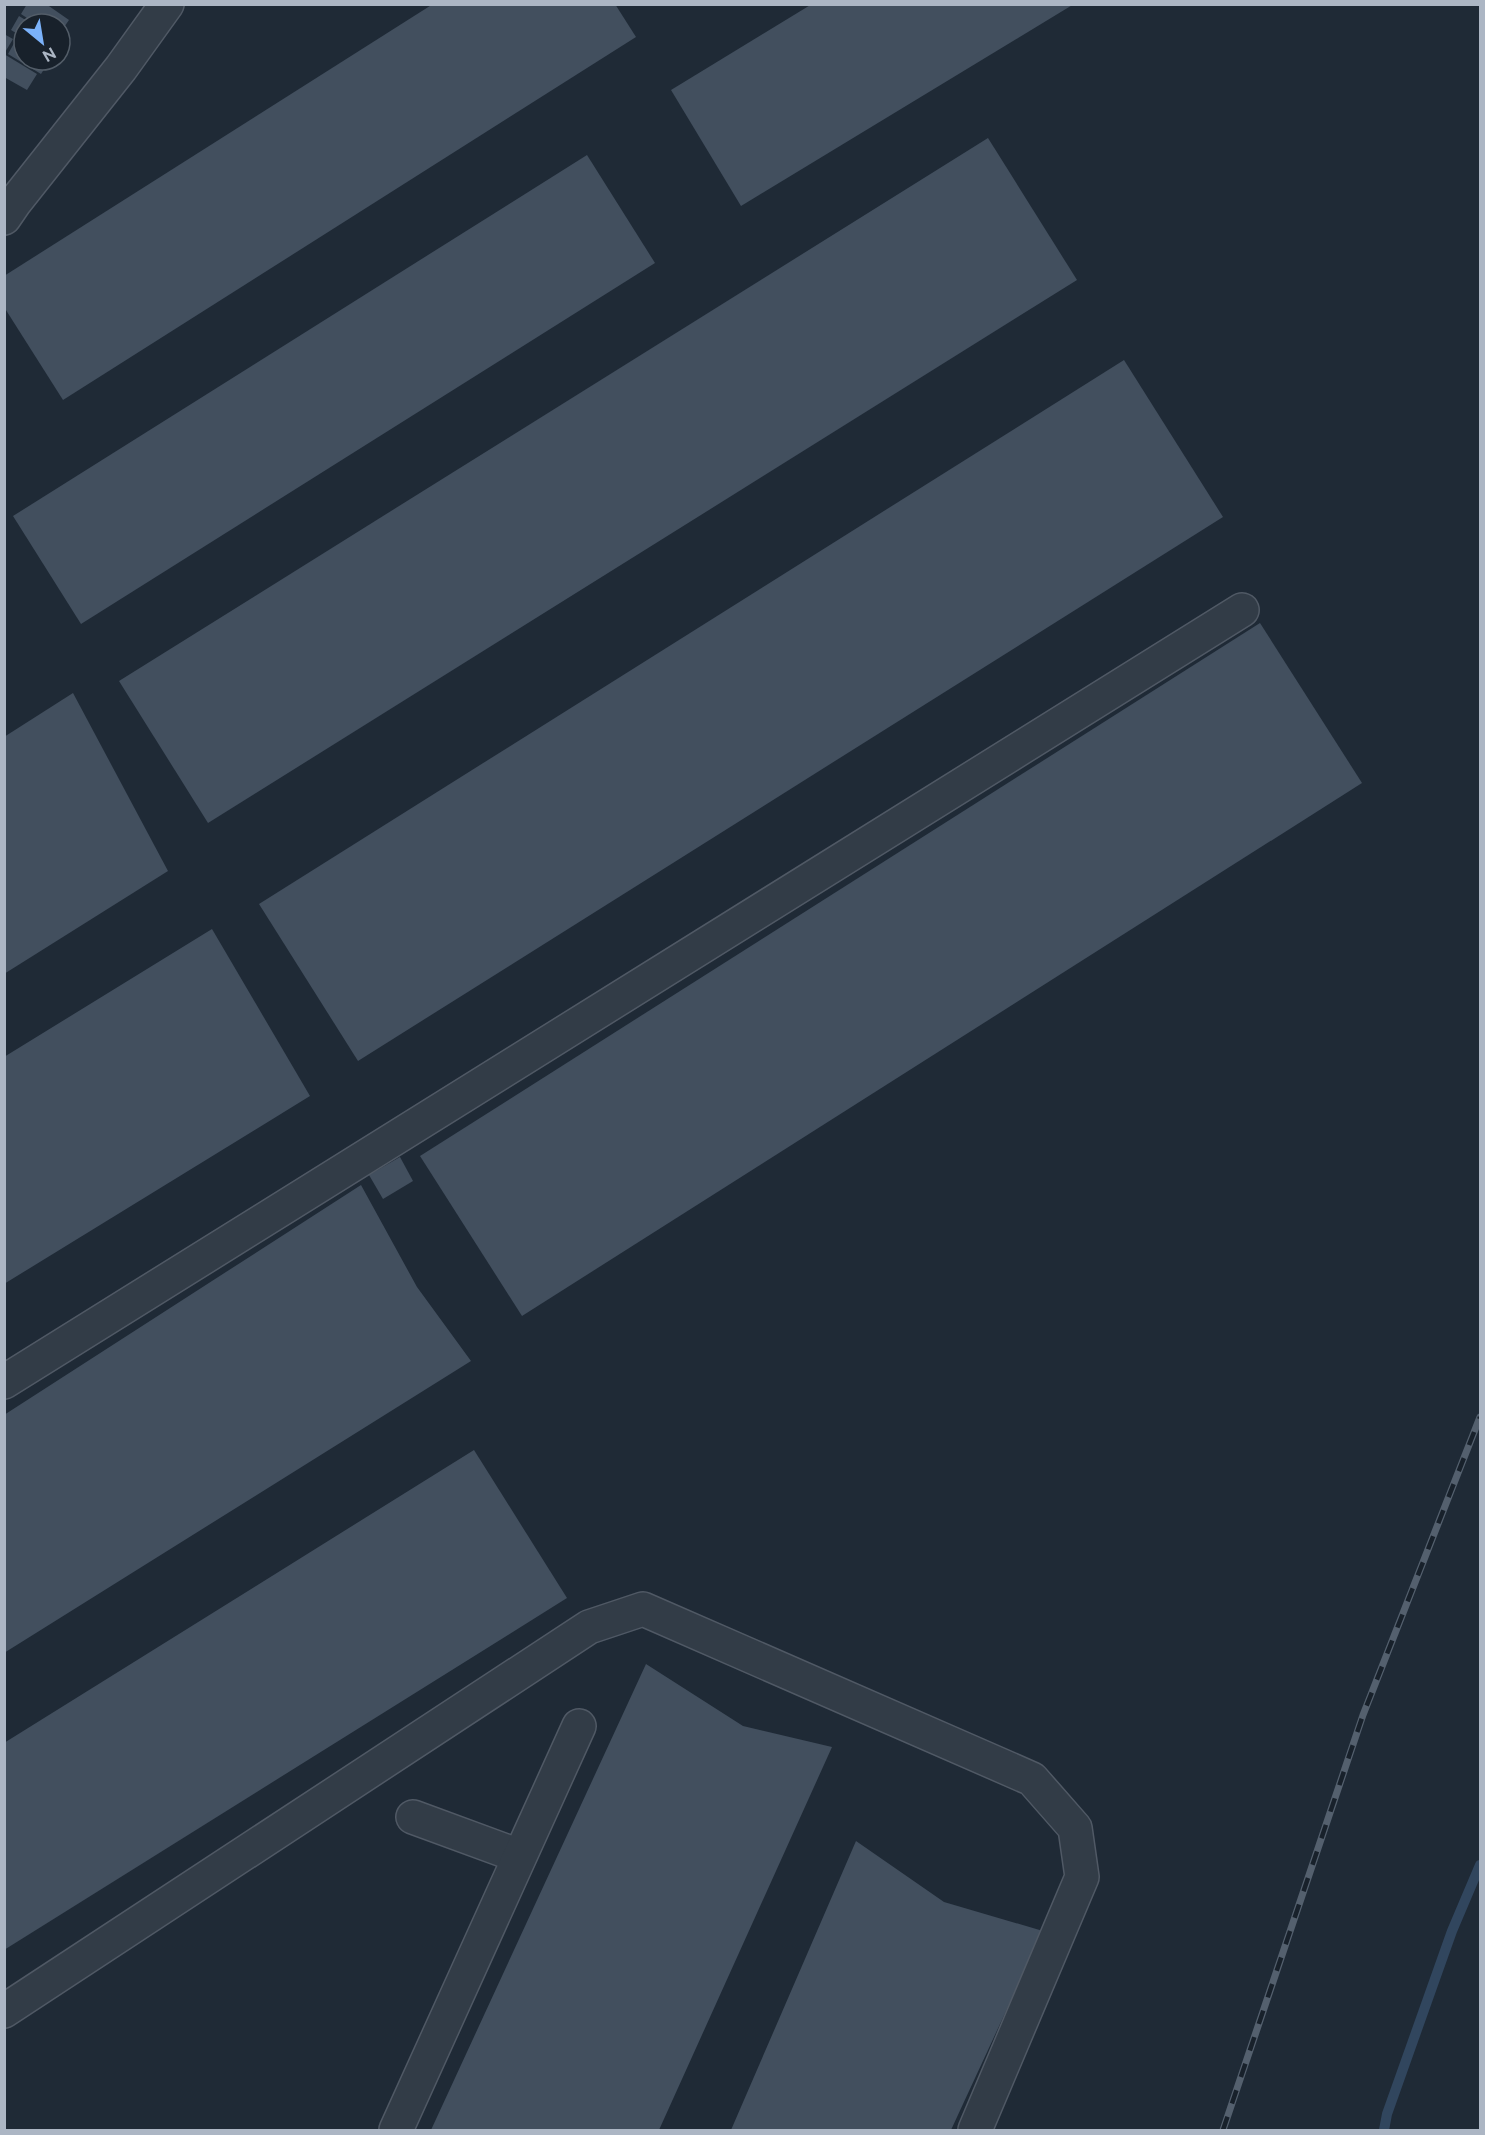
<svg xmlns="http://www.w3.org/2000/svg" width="1485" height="2135" viewBox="0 0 1485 2135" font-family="Raleway,sans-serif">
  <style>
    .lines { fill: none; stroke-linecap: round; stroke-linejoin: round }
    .stream { stroke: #31465e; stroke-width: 10 }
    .building { fill: #424f5e }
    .minor-casing { stroke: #505965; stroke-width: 36 }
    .minor { stroke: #323c47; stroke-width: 33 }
    .rail-casing { stroke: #54606e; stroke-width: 7 }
    .rail { stroke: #18212b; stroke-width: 4.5; stroke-dasharray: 14; stroke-linecap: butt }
  </style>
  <rect width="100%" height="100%" fill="#1f2a36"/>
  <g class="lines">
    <polyline class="stream" points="1384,2130 1387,2114 1452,1931 1480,1865"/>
  </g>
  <g class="building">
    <polygon points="27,4 46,4 69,20 60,33 60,24 36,24 21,14"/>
    <polygon points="433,4 615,4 636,37 63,400 4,307 4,276"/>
    <polygon points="812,4 1074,4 741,206 671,90"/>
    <polygon points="19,16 32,24 24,24 24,38 11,30"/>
    <polygon points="4,34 13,39 4,54"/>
    <polygon points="17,38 24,42 24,60 50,60 41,74 8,54"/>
    <polygon points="4,54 37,74 27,90 4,77"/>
    <polygon points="988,138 1077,280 208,823 119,681"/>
    <polygon points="587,155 655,263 81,624 13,516"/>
    <polygon points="1124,360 1223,517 358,1061 259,904"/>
    <polygon points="1260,623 1362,783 522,1316 420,1156"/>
    <polygon points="73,693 168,871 4,974 4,737"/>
    <polygon points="212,929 310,1096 4,1284 4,1057"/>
    <polygon points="400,1157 413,1181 383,1199 369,1175"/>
    <polygon points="361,1185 417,1287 471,1361 4,1653 4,1415"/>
    <polygon points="474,1450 567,1598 4,1950 4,1743"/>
    <polygon points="646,1664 743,1726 832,1747 659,2130 431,2130"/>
    <polygon points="856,1841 944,1902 1043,1931 951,2130 731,2130"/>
  </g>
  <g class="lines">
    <defs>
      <g id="minor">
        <polyline points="4,218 15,202 121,68 167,4"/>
        <polyline points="4,1382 1242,610"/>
        <polyline points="413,1817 519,1856"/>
        <polyline points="4,2011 589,1627 643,1609 1032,1779 1075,1828 1082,1877 975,2130"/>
        <polyline points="396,2130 579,1726"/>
      </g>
    </defs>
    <use href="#minor" class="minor-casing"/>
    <use href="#minor" class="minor"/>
    <defs>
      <polyline id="rail" points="1223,2130 1363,1715 1480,1417"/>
    </defs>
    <use href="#rail" class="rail-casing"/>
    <use href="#rail" class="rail"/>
  </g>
  <rect width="1485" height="2135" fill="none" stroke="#acb6c4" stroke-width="12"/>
  <g transform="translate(42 42) rotate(150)"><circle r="28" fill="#18212b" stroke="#535d68" stroke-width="1.5"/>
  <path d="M0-4.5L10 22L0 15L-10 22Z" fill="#7bb2fa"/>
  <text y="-9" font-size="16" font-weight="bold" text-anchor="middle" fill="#acb6c4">N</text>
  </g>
</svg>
